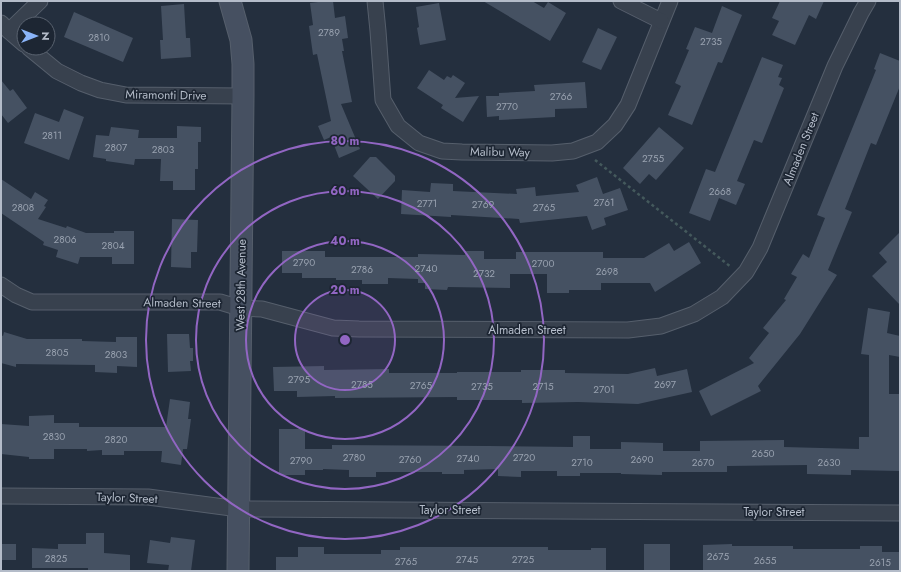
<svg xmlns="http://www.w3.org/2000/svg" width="901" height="572" viewBox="0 0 901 572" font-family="Jost,sans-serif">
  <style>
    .building { fill: #455162 }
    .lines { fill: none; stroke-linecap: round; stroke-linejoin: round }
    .street-casing { stroke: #565f6c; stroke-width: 17 }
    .secondary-casing { stroke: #565f6c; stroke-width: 23 }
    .path { stroke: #44595c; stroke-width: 2.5; stroke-dasharray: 3 3; stroke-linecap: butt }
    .street { stroke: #38414e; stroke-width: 15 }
    .secondary { stroke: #465061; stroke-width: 21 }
    .ring { fill: none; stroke: #9266c3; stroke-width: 2 }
    .labels { text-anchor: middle; stroke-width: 3.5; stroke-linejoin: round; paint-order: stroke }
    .number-label { font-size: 10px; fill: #98a1af }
    .street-label { font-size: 12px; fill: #b4bcc9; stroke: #1d2633 }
    .centre { fill: #9266c3; stroke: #1d2633; stroke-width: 2 }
    .ring-label { font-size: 12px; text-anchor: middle; font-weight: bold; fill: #9266c3; stroke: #1d2633; stroke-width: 3.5; stroke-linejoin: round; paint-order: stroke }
  </style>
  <rect width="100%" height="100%" fill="#242f3e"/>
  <g class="building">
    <polygon points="326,1 333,1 335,18 345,16 348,38 342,39 344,51 342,51 352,102 341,104 360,149 339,158 331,137 324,140 318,126 331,121 317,54 313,55 309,26 313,25 310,3"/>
    <polygon points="483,1 532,1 544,8 548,2 566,13 550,41"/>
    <polygon points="780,1 824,1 816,19 809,15 795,45 772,35 779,21 772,18"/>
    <polygon points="439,3 446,40 420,45 417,28 419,27 416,7"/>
    <polygon points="184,4 186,38 190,38 191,57 161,59 160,40 163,40 161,6"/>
    <polygon points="722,6 742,15 722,63 718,62 692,125 668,115 681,86 675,83 689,50 686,49 695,27 712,33"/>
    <polygon points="74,12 133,38 123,62 64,37"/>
    <polygon points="598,28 617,37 601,70 582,62"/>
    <polygon points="880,53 900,61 900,86 876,145 871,143 845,209 852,212 828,270 837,275 800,334 758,386 761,391 711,416 699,391 754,363 749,358 769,333 763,328 786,300 784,299 797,277 791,274 803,254 809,258 825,218 817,215 876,70 874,69"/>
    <polygon points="762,57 783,65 778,77 782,78 779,85 784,88 762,143 754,140 737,181 745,184 736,205 719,198 710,221 689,213 706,169 715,172"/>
    <polygon points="429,70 444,80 447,76 451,78 453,75 465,83 455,98 479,96 463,122 441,108 443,105 417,88"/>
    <polygon points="1,80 10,91 13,89 27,108 8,123 1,114"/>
    <polygon points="585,82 587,108 555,109 555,117 499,120 499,116 487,117 486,96 499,96 499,93 535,91 534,85"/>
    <polygon points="64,109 84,117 69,160 24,143 35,113 59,122"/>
    <polygon points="177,126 201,127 201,142 198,142 198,169 195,169 195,190 173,190 173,181 160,181 161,159 135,159 134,165 106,161 106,159 93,157 96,135 109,136 111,127 139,130 138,138 177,138"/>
    <polygon points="659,127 684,148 656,180 649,174 640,184 623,168"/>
    <polygon points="370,157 376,157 395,176 395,181 378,199 353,176"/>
    <polygon points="597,177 603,194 620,188 628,210 604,218 606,225 592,230 587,216 520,223 519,219 451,215 451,217 401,214 402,190 430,192 431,183 453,184 453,191 517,194 516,189 535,187 536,196 579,192 576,185"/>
    <polygon points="1,179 31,199 35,192 48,200 44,206 46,207 38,219 66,228 67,226 86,233 114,233 114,231 134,231 134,264 112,264 112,257 80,257 78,264 56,257 58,250 43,245 44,242 1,213"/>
    <polygon points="172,219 198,220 197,252 191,252 191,268 171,267"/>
    <polygon points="900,232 900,305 872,276 887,262 879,253"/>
    <polygon points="689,242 701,263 655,292 650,283 601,283 601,290 569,290 569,293 547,293 547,274 510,274 510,288 448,287 447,290 425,289 425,283 418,283 418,279 388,278 388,284 362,284 362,280 336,280 336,278 302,278 302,273 282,273 282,251 325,251 325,257 418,257 418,254 465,255 465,251 484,251 484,259 516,259 516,252 603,252 603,258 644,258 669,243 674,251"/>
    <polygon points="868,308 890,312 887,333 900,336 900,357 889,355 889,394 900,394 900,471 851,470 851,475 807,474 807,465 727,466 727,472 662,472 662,475 621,474 621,473 580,473 580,476 557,476 557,471 521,471 521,477 498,476 498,469 464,470 464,474 442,474 442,472 376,472 376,477 349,477 349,470 323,469 323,470 305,470 305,475 279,475 279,429 305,429 305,449 332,449 332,445 488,446 573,447 573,436 590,436 590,449 621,449 621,442 663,443 663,451 700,451 700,441 784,440 784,447 859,449 859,437 869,437 869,355 861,354"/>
    <polygon points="4,332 27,339 82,339 82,341 116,342 116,337 137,337 137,367 117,366 117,373 95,372 95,365 16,364 16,367 1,363 1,335 3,336"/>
    <polygon points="167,334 189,334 190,348 193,348 193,361 190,361 191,371 168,372"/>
    <polygon points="324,366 324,370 389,369 389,373 457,373 457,372 521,372 521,370 565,370 565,373 628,374 655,368 657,376 687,369 692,392 638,404 578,402 522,403 522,400 457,400 457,397 335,398 335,396 297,397 297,391 274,391 273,367"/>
    <polygon points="170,399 190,402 188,419 191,419 187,449 183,449 181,465 161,462 162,451 124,451 124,455 102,455 102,450 87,451 87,449 54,449 54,459 29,459 29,457 1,454 1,424 29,426 29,416 54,415 54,423 79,423 79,427 166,427"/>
    <polygon points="86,533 104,533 104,553 130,555 130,571 88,571 88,568 32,568 32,548 58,549 58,544 86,544"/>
    <polygon points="171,537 195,540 191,571 168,571 169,565 147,563 150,540 170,543"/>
    <rect x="1" y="544" width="15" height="16"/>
    <rect x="644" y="544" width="26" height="27"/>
    <polygon points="732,544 732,546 793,546 793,549 860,549 860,546 882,546 882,552 900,552 900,571 703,571 703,545"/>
    <polygon points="298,547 324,547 324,554 381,554 381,550 400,550 400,547 548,547 548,550 591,550 591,548 606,548 606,571 276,571 276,557 298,557"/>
  </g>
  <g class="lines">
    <defs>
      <g id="street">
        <polyline points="375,1 378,31 383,100 398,126 419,143 442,151 462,152 552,153 573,151 597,142 615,125 628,105 670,1"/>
        <polyline points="621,1 661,21"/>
        <polyline points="1,23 9,31 24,44"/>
        <polyline points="9,31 40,1"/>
        <polyline points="29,48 57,71 81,83 100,90 126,95 243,96"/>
        <polyline points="1,285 16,295 32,302 220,302 240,308 262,309 333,328 359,329 628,330 661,326 694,314 722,297 746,272 760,248 835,66 861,13 868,1"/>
        <polyline points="1,496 148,497 239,509 900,513"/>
      </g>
      <polyline id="secondary" points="230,1 241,40 243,64 243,96 238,571"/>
    </defs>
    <use href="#street" class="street-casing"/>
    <use href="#secondary" class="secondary-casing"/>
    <polyline class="path" points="595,160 731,267"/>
    <use href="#street" class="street"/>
    <use href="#secondary" class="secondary"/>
  </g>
  <circle cx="345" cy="340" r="50" fill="#9266c3" fill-opacity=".12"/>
  <g class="ring">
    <circle cx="345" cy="340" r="50"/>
    <circle cx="345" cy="340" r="99"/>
    <circle cx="345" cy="340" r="149"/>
    <circle cx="345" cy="340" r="199"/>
  </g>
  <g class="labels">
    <g class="number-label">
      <text x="329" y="36">2789</text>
      <text x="99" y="41">2810</text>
      <text x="711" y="45">2735</text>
      <text x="561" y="100">2766</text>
      <text x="507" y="110">2770</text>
      <text x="52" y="139">2811</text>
      <text x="116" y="151">2807</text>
      <text x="163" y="153">2803</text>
      <text x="653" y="162">2755</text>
      <text x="720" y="195">2668</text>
      <text x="604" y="206">2761</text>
      <text x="427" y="207">2771</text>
      <text x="483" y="208">2769</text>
      <text x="23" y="211">2808</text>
      <text x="544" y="211">2765</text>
      <text x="65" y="243">2806</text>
      <text x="113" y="249">2804</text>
      <text x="304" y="266">2790</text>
      <text x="543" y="267">2700</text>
      <text x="426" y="272">2740</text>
      <text x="362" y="273">2786</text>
      <text x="607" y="275">2698</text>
      <text x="484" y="277">2732</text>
      <text x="57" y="356">2805</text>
      <text x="116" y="358">2803</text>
      <text x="299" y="383">2795</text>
      <text x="362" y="388">2785</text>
      <text x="665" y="388">2697</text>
      <text x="421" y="389">2765</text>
      <text x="482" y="390">2735</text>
      <text x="543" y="390">2715</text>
      <text x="604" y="393">2701</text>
      <text x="54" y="440">2830</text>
      <text x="116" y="443">2820</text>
      <text x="763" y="457">2650</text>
      <text x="354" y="461">2780</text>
      <text x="524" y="461">2720</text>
      <text x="468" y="462">2740</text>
      <text x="410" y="463">2760</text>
      <text x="642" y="463">2690</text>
      <text x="301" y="464">2790</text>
      <text x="582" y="466">2710</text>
      <text x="703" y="466">2670</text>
      <text x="829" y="466">2630</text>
      <text x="718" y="560">2675</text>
      <text x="56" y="562">2825</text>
      <text x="467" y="563">2745</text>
      <text x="523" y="563">2725</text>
      <text x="765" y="564">2655</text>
      <text x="406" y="565">2765</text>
      <text x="880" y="566">2615</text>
    </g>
    <g class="street-label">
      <text transform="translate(166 95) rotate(1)" y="4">Miramonti Drive</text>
      <text transform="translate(801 149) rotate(-68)" y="4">Almaden Street</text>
      <text transform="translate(500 152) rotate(1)" y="4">Malibu Way</text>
      <text transform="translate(241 285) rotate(-89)" y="4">West 28th Avenue</text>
      <text transform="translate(182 303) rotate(1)" y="4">Almaden Street</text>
      <text x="527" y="334">Almaden Street</text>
      <text transform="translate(127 498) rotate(2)" y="4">Taylor Street</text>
      <text x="450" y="514">Taylor Street</text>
      <text x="774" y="516">Taylor Street</text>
    </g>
  </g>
  <circle cx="345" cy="340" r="6" class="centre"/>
  <g class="ring-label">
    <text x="345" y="145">80 m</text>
    <text x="345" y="195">60 m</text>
    <text x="345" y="245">40 m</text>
    <text x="345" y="294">20 m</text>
  </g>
  <rect width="901" height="572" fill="none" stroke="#b4bcc9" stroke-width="4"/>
  <g transform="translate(36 36) rotate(90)"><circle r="19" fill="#1d2633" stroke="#59626f"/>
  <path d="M0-3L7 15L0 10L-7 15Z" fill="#8ab4f8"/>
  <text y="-6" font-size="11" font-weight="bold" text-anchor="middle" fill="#b4bcc9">N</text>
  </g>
</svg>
